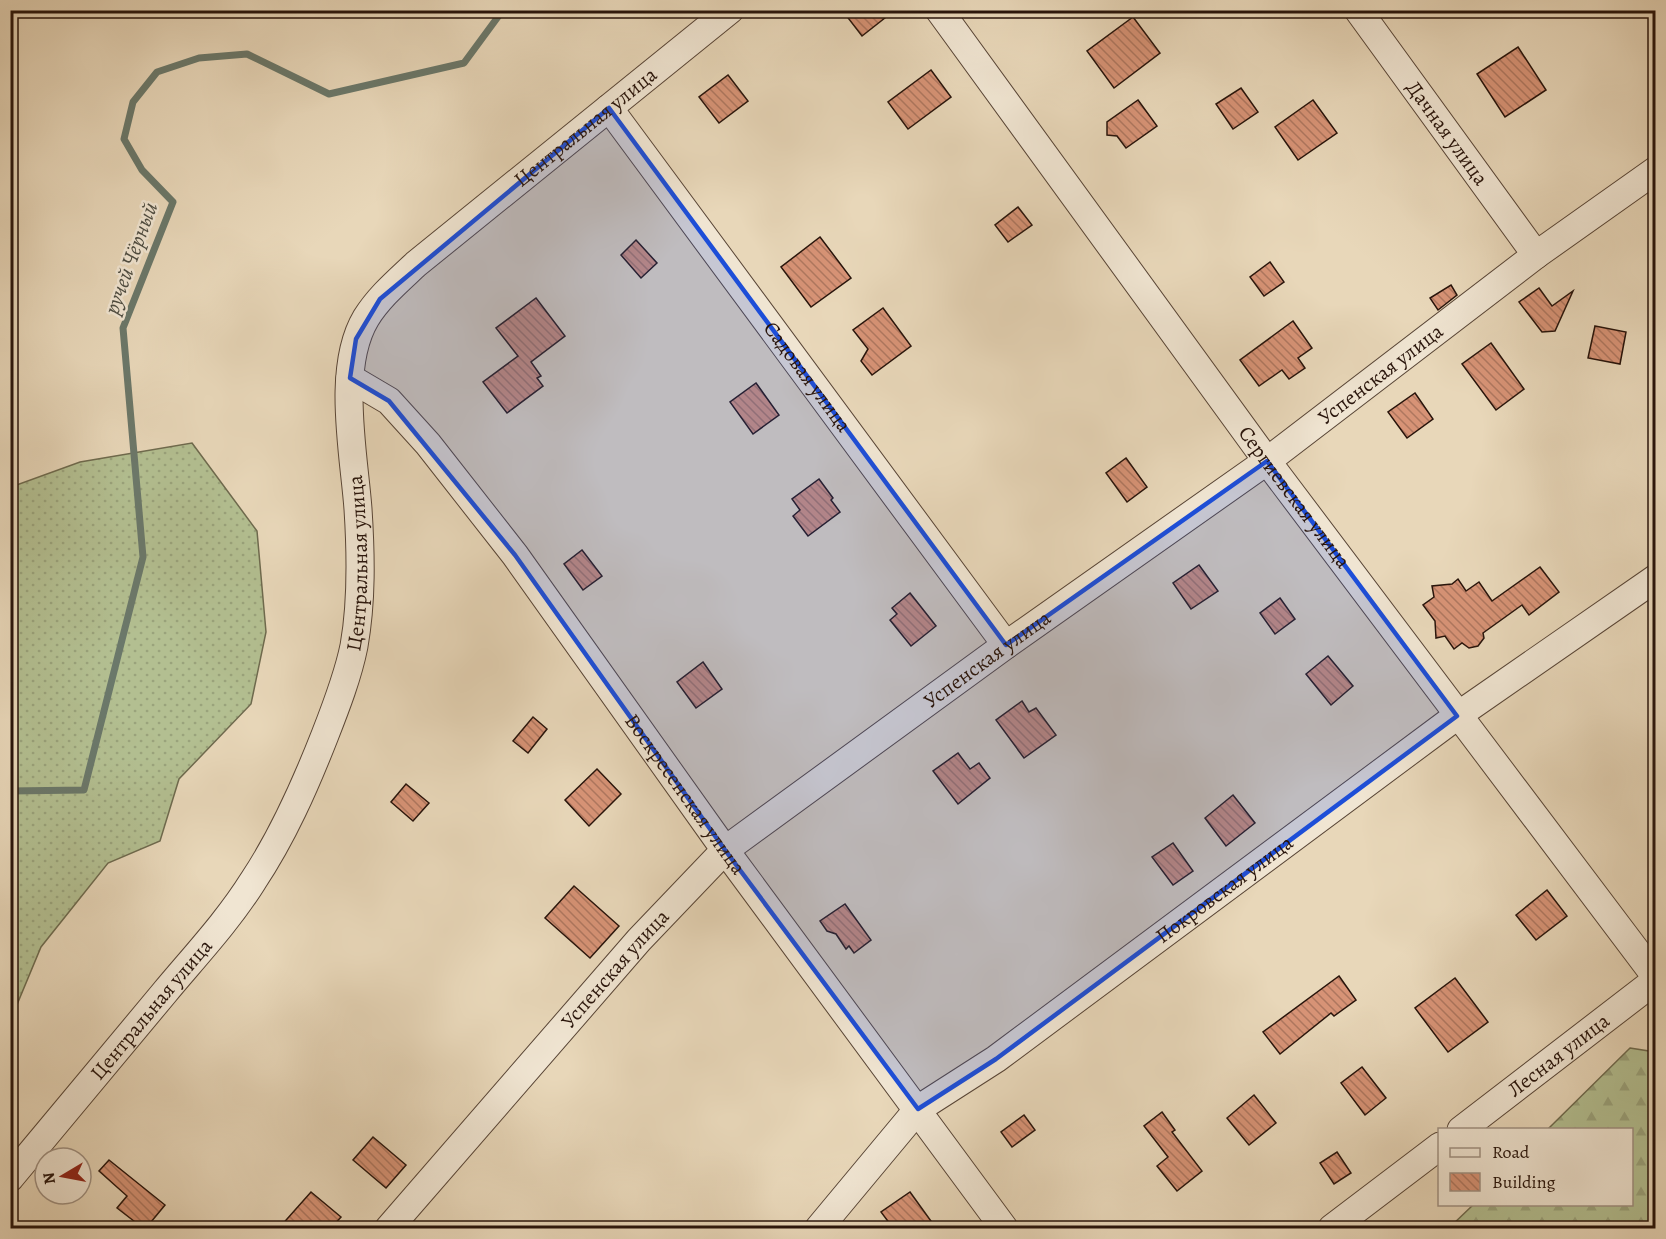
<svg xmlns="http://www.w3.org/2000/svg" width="1666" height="1239" viewBox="0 0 1666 1239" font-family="Alegreya,serif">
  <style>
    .grass { fill: url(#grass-dots); stroke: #6e6a4e; stroke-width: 1.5 }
    .forest { fill: url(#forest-firs); stroke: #6e6a4e; stroke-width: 1.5 }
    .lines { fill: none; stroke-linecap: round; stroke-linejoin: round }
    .stream { stroke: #6b786a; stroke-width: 7 }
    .building { fill: url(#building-back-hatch); stroke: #28140b; stroke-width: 1.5 }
    .street-casing { stroke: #584536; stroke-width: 29 }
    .street { stroke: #f0e5d2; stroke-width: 27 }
    .marked { fill: #1d4ed8; fill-opacity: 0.2; stroke: #1d4ed8; stroke-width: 4.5; stroke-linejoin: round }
    .labels { text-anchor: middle; stroke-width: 5; stroke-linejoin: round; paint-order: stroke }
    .street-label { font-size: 21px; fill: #28140b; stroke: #f0e5d2 }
    .water-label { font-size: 22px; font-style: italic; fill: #4f4e43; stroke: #f0e5d2 }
  </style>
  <defs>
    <pattern id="grass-dots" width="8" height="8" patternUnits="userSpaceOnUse" patternTransform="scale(1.5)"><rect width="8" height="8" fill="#b3bf91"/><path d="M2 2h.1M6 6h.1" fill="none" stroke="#9aa37c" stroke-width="1.8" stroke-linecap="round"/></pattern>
    <pattern id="forest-firs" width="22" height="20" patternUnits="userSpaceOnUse" patternTransform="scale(1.5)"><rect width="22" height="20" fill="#b3bf91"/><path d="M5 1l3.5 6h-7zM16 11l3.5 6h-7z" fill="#9aa37c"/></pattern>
    <pattern id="building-back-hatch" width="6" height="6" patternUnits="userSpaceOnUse" patternTransform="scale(1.5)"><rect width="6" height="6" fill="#d79376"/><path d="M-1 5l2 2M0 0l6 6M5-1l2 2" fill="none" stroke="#ae775f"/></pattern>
  </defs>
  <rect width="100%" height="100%" fill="#e8d7b9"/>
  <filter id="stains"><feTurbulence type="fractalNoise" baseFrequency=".00333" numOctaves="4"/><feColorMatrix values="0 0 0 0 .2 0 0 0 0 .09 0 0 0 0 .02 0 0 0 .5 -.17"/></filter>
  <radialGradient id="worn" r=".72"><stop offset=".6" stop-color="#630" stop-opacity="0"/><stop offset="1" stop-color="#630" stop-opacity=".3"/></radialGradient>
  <polygon class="grass" points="192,443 257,531 266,632 251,704 179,779 160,841 108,863 41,947 11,1019 11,487 80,462"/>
  <polygon class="forest" points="1630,1048 1655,1052 1655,1228 1449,1228 1473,1205 1632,1204 1632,1130 1548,1129"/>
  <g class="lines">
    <polyline class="stream" points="10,791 84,790 143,557 123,328 173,202 142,170 124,139 133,102 157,72 199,58 247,54 329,94 464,63 503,10"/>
  </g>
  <g class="building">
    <polygon points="842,10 895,10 862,36"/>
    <polygon points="1133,17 1160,53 1114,88 1087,51"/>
    <polygon points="1518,47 1546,90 1505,117 1477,74"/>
    <polygon points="931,70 951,97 908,129 888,102"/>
    <polygon points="728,75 748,101 719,123 699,97"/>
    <polygon points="1241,88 1258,112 1233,129 1216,104"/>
    <polygon points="1138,100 1157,126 1126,148 1117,136 1107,135 1107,122"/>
    <polygon points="1313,100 1337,133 1298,160 1275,127"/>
    <polygon points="1018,207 1032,225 1008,242 995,225"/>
    <polygon points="820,237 851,278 811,307 781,267"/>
    <polygon points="636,240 657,263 641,278 621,255"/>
    <polygon points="1270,262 1284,282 1264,296 1250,277"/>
    <polygon points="1451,285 1457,295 1438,310 1430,298"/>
    <polygon points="1539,288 1552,306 1573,291 1555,331 1542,332 1519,302"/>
    <polygon points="536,298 565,336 531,362 541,376 537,378 543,386 507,413 483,382 518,356 496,328"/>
    <polygon points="883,308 911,346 872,375 861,361 868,349 853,330"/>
    <polygon points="1293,321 1312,348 1298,358 1305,368 1289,379 1282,370 1259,386 1240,360"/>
    <polygon points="1595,326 1626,332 1620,364 1588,358"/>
    <polygon points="1491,343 1524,389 1496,410 1462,364"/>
    <polygon points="756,383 779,415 753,434 730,402"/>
    <polygon points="1415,393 1433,419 1407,438 1388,412"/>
    <polygon points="1126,458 1147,487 1127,502 1106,473"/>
    <polygon points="819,479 833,498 831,500 840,512 808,536 793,516 800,510 792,499"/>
    <polygon points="582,550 602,576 583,590 564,564"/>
    <polygon points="1199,565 1218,591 1191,609 1173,583"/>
    <polygon points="1540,567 1559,592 1529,615 1522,605 1483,633 1484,638 1478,646 1469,648 1462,643 1454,649 1445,636 1436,638 1435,621 1423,605 1434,597 1432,586 1452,584 1458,579 1466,591 1479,582 1492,601"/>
    <polygon points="910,593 936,626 911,646 890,620 897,614 892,608"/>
    <polygon points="1280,598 1295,619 1275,634 1260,613"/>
    <polygon points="1328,656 1353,686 1331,705 1306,674"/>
    <polygon points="703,662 722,689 696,708 677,682"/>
    <polygon points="1022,701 1029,712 1036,708 1056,735 1024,758 996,720"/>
    <polygon points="533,717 547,729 528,753 513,741"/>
    <polygon points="958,753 970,769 979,763 990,778 958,804 933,771"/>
    <polygon points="597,769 621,794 589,826 565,800"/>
    <polygon points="406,784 429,803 413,821 391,802"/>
    <polygon points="1233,795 1255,823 1226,846 1205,818"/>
    <polygon points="1173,843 1193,871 1173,885 1152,857"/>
    <polygon points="574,886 619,926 590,958 545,918"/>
    <polygon points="1547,890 1567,916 1536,940 1516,915"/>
    <polygon points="845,904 871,940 854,953 849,946 846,949 836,934 827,931 820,921"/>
    <polygon points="1339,976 1356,1000 1334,1016 1331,1013 1280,1054 1263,1032"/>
    <polygon points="1455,978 1488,1022 1448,1052 1415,1008"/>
    <polygon points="1362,1067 1386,1098 1365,1115 1341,1083"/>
    <polygon points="1254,1095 1276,1123 1249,1145 1227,1118"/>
    <polygon points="1162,1112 1175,1130 1172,1132 1202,1171 1177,1191 1157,1166 1168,1157 1144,1126"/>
    <polygon points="1024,1115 1035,1130 1012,1147 1001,1132"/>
    <polygon points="373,1137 406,1165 386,1188 353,1160"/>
    <polygon points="1337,1152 1351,1173 1334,1184 1320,1163"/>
    <polygon points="109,1160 165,1205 146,1228 143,1228 117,1208 127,1196 99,1171"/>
    <polygon points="311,1192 341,1217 331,1228 279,1228"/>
    <polygon points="910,1192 936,1228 893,1228 881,1212"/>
  </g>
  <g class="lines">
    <defs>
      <g id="street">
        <path id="s1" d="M939,10l328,451 389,516"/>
        <path id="s2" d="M1358,10l178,245"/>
        <path id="s3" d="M609,108l397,537"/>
        <path id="s4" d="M350,378l39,23 39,43 87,111 210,295 279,378"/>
        <path id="s5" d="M1461,1130l195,-150"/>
        <path id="s6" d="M10,1178c52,-62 104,-124 155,-186 30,-36 63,-71 88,-111 30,-45 52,-95 72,-146 11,-28 23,-59 29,-89 8,-45 7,-91 4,-137 -4,-55 -22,-141 8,-191 13,-21 32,-37 50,-54l314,-254"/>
        <path id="s7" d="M389,1228l250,-288 86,-90 281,-205 261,-184 269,-206 120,-85"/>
        <path id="s8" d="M819,1228l99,-119 78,-50 461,-343 199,-138"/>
        <polyline points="1332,1228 1440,1146"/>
      </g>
    </defs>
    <use href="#street" class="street-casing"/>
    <use href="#street" class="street"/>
  </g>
  <path class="marked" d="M609,108l397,537 261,-184 190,255 -461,343 -78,50 -193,-259 -210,-295 -126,-154 -39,-23 6,-39 24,-40z"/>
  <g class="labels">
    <g class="street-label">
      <text dy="7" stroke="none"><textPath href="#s6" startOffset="1264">Центральная улица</textPath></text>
      <text dy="7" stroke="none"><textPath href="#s2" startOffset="152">Дачная улица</textPath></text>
      <text dy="7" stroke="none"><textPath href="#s7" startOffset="1316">Успенская улица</textPath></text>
      <text dy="7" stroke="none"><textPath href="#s3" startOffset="334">Садовая улица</textPath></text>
      <text dy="7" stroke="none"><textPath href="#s1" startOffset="603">Сергиевская улица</textPath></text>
      <text dy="7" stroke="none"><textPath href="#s6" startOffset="724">Центральная улица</textPath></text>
      <text dy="7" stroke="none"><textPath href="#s7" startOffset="830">Успенская улица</textPath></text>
      <text dy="7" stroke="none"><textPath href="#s4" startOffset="538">Воскресенская улица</textPath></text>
      <text dy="7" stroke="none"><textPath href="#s8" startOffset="532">Покровская улица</textPath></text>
      <text dy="7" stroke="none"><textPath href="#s7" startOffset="344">Успенская улица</textPath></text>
      <text dy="7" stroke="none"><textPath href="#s6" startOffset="220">Центральная улица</textPath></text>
      <text dy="7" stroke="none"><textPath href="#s5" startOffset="123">Лесная улица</textPath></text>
    </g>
    <g class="water-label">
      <text transform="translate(130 258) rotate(-70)" y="8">ручей Чёрный</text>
    </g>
  </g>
  <rect width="1666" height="1239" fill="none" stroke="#e8d7b9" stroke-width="36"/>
  <rect x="12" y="12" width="1642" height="1215" fill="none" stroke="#28140b" stroke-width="3"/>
  <rect x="18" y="18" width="1630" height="1203" fill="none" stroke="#28140b" stroke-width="1.5"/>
  <rect x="1438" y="1128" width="195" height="78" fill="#f0e5d2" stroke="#a09182" stroke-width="1.5"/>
  <rect x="1450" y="1148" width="30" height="9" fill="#f0e5d2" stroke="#a09182" stroke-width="1.5"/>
  <text x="1492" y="1158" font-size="18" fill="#28140b">Road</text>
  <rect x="1450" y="1173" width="30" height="18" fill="url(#building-back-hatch)" stroke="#a09182" stroke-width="1.5"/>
  <text x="1492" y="1188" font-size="18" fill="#28140b">Building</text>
  <g transform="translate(63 1176) rotate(260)"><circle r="28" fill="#f0e5d2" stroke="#a09182" stroke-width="1.5"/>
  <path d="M0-4.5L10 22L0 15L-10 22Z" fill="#8f2418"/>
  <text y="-9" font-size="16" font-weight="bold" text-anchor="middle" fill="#28140b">N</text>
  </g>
  <rect width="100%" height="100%" filter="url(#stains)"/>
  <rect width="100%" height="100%" fill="url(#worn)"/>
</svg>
